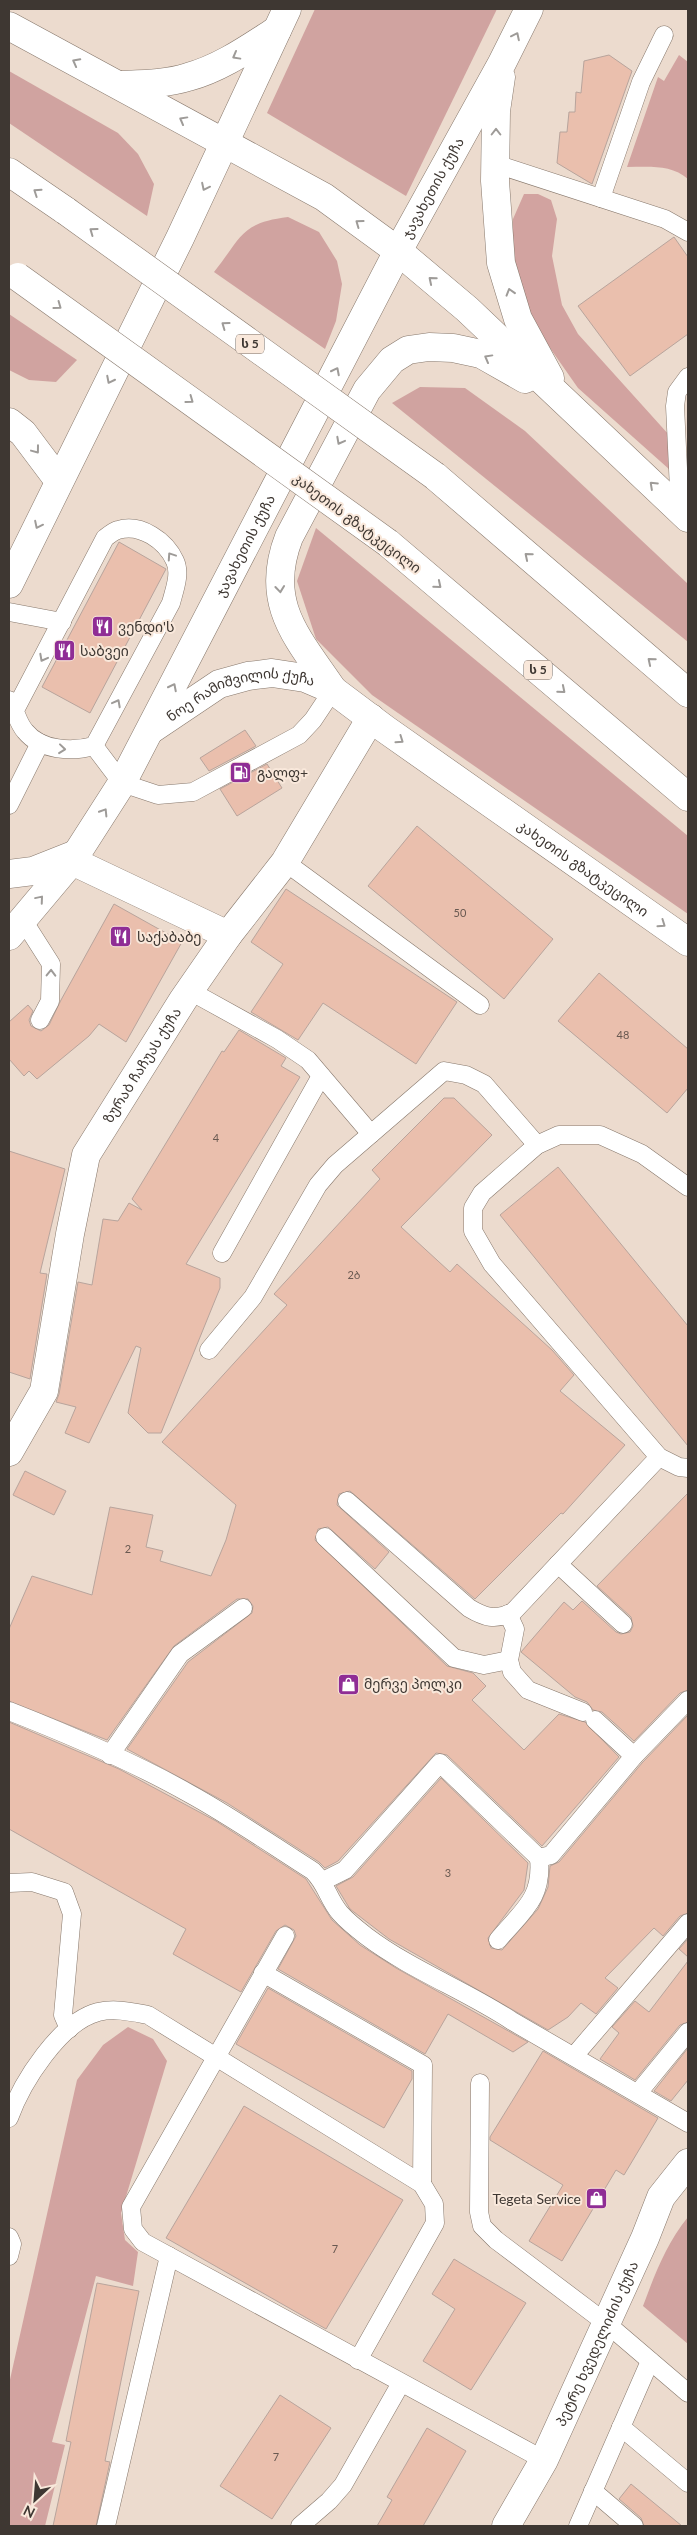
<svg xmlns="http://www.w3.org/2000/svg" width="697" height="2535" viewBox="0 0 697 2535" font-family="Lato,'Noto Sans Georgian',sans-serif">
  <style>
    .green { fill: #d0a3a0 }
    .forest { fill: #d2a3a0 }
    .building { fill: #eabfad; stroke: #b8a49c }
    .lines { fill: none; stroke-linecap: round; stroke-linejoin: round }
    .service-casing { stroke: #87786c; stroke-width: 19 }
    .minor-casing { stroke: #87786c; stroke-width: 29 }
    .tertiary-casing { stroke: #87786c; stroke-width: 29 }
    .primary-casing { stroke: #87786c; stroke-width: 29 }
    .trunk-casing { stroke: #87786c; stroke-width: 29 }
    .service { stroke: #fff; stroke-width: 18 }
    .minor { stroke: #fff; stroke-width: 28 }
    .tertiary { stroke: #fff; stroke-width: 28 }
    .primary { stroke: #fff; stroke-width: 28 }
    .trunk { stroke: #fff; stroke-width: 28 }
    .trunk-bridge-casing { stroke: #87786c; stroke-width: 29; stroke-linecap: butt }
    .trunk-bridge { stroke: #fff; stroke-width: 28 }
    .oneway { stroke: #9e9b98 }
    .labels { text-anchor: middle; stroke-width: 4; stroke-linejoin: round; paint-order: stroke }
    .number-label { font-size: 11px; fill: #695951 }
    .shield { fill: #f9e8db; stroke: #766c65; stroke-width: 1 }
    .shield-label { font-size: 12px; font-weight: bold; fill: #3e3732 }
    .street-label { font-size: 14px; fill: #3e3732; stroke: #f9e8db }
    .poi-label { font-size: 14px; fill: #3e3732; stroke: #f9e8db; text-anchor: start }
  </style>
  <rect width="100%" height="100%" fill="#ecdbce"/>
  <g class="green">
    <polygon points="315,9 497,9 406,196 267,113"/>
    <polygon points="9,71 118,133 138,154 154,184 147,216 9,123"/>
    <path d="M288,217l31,15 18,29 5,23 -6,37 -11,28 -111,-77c28,-35 26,-49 74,-55z"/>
    <polygon points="9,314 77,360 56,382 29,380 9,370"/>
    <polygon points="420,387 465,388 525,431 688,584 688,642 392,403"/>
    <polygon points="316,528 688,836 688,914 372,695 316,639 297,581"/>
    <path d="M688,2217v127l-45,-38c12,-32 23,-62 45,-89z"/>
  </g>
  <g class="forest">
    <path d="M679,55l9,7v117c-17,-15 -40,-12 -61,-12l31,-90 6,4z"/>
    <polygon points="524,194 538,194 551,200 557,219 552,256 562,305 578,334 688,456 688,486 578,388 529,318 511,266 513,219"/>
    <polygon points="128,2027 153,2039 167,2061 121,2213 125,2240 138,2252 133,2286 96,2276 52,2442 65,2445 45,2526 9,2526 9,2384 77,2080 103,2045"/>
  </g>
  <g class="building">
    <polygon points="609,55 632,71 592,184 557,163 560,132 567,132 569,112 575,112 576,92 581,93 584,61"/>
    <polygon points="674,237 688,257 688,334 630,376 578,306"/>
    <polygon points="119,542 166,569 90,713 42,687"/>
    <polygon points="245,730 256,746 209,771 200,758"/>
    <polygon points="267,764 282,788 237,816 220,789"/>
    <polygon points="417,826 553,939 504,999 368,886"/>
    <polygon points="286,889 457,1002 416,1064 323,1003 298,1040 251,1012 283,964 251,942"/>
    <polygon points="114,904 182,942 126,1042 99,1024 89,1036 37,1079 29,1071 24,1076 9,1059 9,1022 28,1005 33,1011 29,1020 31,1026 41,1031 49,1025 61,1000"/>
    <polygon points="599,973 688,1049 688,1088 667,1113 558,1021"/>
    <polygon points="239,1030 286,1058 281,1066 300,1077 186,1264 220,1278 220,1288 161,1433 148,1433 128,1413 141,1348 136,1346 89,1443 65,1433 76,1407 56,1402 59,1394 78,1282 92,1285 103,1219 118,1221 129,1203 142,1210 132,1199 222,1051 224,1052"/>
    <polygon points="444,1098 454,1098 492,1135 401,1227 450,1272 457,1264 552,1350 574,1375 560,1391 625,1445 563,1514 561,1513 475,1599 350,1491 339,1494 337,1505 389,1552 375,1569 328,1527 318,1529 315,1540 447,1666 473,1673 486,1686 472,1700 524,1750 559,1714 585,1722 619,1757 542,1846 447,1755 436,1753 338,1861 325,1868 319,1862 227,1803 127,1749 188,1662 252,1613 253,1606 248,1599 237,1599 174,1646 107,1740 9,1701 9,1629 32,1576 92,1595 110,1507 153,1515 146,1547 163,1551 160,1561 211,1576 226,1540 236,1505 162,1442 287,1305 274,1294 380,1179 372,1170"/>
    <polygon points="9,1151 65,1169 40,1273 47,1274 30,1379 9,1372"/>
    <polygon points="558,1167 688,1326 688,1446 500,1215"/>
    <polygon points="25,1471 66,1491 54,1515 13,1495"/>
    <polygon points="688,1493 688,1690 680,1693 634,1741 602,1712 593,1710 587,1702 575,1697 521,1652 564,1602 573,1610 582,1601 616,1632 621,1634 630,1632 633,1626 631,1617 597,1586"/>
    <polygon points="688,1715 688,1913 680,1916 663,1936 654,1928 605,1978 618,1988 596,2014 581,2003 568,2017 548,2030 389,1939 350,1909 336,1886 353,1877 441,1778 528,1863 524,1890 488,1938 491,1948 502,1950 538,1909 548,1887 550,1866 559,1862 642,1763"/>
    <polygon points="9,1722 119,1769 216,1821 306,1879 332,1920 360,1945 396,1968 528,2042 513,2052 448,2014 425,2054 278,1969 296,1936 294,1930 285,1925 276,1931 241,1992 173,1954 186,1929 9,1829"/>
    <polygon points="688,1939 688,1957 679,1949"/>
    <polygon points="688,1961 688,2022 680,2025 635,2080 600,2059 619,2033 612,2027 635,2001 649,2012"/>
    <polygon points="268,1988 412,2071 412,2079 384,2128 236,2044"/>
    <polygon points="688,2048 688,2080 671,2101 654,2091"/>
    <polygon points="543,2051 658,2118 624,2175 616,2170 562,2261 529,2241 563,2185 490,2140 490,2137"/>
    <polygon points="244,2106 403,2200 326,2329 166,2238"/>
    <polygon points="454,2259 526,2303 471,2390 423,2361 455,2309 432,2294"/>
    <polygon points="97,2283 139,2291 105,2461 110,2462 96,2526 53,2526 71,2442 66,2441"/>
    <polygon points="280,2395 331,2428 272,2519 220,2486"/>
    <polygon points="427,2428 466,2451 423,2526 377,2526 392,2500 387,2497"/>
    <polygon points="631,2484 682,2526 644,2526 641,2518 619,2499"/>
  </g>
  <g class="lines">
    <defs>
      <g id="service">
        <polyline points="496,164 665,219 688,232"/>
        <polyline points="601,198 641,82 664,35"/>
        <polyline points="680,510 675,406 677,392 688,377"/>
        <polyline points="9,612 62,622"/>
        <path d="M9,700c7,10 8,22 16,31 16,20 47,21 69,15l77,-143c3,-12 10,-29 4,-42 -9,-20 -34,-38 -57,-31 -4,1 -9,5 -13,8l-90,172"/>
        <polyline points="94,746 122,783 158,795 193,792 299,735 313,720 333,690"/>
        <polyline points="9,805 40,743"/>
        <polyline points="285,862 480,1005"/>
        <polyline points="23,920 51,964 50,1001 40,1020"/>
        <polyline points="190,991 277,1039 308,1060 371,1134"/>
        <polyline points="688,1187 642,1154 600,1135 559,1135 537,1145 482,1193 473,1208 473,1231 492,1264 659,1457 679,1467 688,1468"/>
        <polyline points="222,1253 321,1076"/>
        <polyline points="209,1350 253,1297 318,1185 335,1165 444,1071 466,1075 484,1084 537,1145"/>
        <path d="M347,1501l122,107c15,9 26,13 44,4l146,-155"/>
        <polyline points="325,1537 454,1658 484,1665 509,1660"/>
        <polyline points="558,1564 623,1624"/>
        <polyline points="508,1614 515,1629 509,1660 512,1672 528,1690 583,1712"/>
        <path d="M9,1711c61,24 123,50 181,83 42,23 82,51 123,77 14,14 15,28 27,42 7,8 17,16 26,23 45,34 99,54 146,85l176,102"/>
        <polyline points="595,1720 634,1756"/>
        <polyline points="110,1755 180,1654 243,1608"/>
        <polyline points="323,1881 345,1870 440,1763 539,1858 551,1855 634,1756 688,1700"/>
        <polyline points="9,1883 32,1882 64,1892 72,1914 63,2015 69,2029"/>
        <polyline points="285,1936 131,2207 133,2229 143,2242 544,2460"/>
        <path d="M498,1940c24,-29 45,-41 41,-82"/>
        <polyline points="263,1973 423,2065 422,2184"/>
        <polyline points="574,2056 688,1923"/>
        <polyline points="480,2083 479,2212 482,2226 496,2240 606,2323 688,2393"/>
        <polyline points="638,2093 688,2032"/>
        <path d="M9,2118c13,-36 51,-96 89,-106 17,-4 34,0 50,3l274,169 12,20 1,19 -77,137"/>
        <polyline points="9,2237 12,2244 9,2256"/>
        <polyline points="621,2427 688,2483"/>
        <polyline points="593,2491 634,2526"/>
        <polyline points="106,2526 169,2256"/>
        <polyline points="300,2526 329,2501 343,2485 401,2383"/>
        <polyline points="578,2526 650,2361"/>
      </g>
      <g id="minor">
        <polyline points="72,861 228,935"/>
        <path id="s1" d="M9,1452l35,-61 26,-157 16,-79 97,-155 45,-65 57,-73 86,-144"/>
      </g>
      <g id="tertiary">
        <path id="s2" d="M506,2526l38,-66 101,-222 16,-41 27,-34"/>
      </g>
      <g id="primary">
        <polyline points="9,26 324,197 398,251 467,309 688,518"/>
        <polyline points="501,77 496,111 495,181 501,263 518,319 550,378"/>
        <path d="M119,85c23,-1 47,-1 69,-8 33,-9 61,-29 89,-47"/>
        <polyline points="9,422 23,433 59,481"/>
        <polyline points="9,584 180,238 287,9"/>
        <path d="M333,690c-35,-52 -70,-86 -44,-153l78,-147 25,-30 16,-10 21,-3 24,1 28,6 44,25"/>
        <path id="s3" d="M152,729l67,-45 29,-8 24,-3 33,5 28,12 52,39 303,213"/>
        <polyline points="9,874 33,871 76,854"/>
        <path id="s4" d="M9,936l63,-75 50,-78 276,-532 104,-188 27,-54"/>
      </g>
      <g id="trunk">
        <polyline points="9,172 66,211"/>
        <polyline points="435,476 688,693"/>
        <polyline points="388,543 688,797"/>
      </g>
    </defs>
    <use href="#service" class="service-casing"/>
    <use href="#minor" class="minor-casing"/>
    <use href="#tertiary" class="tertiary-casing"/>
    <use href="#primary" class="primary-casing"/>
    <use href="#trunk" class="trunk-casing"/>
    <use href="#service" class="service"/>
    <use href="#minor" class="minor"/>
    <use href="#tertiary" class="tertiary"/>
    <use href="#primary" class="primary"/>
    <use href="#trunk" class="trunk"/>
    <defs>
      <g id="trunk-bridge">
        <polyline points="66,211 435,476"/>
        <polyline points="18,277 388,543"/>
      </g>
    </defs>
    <use href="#trunk-bridge" class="trunk-bridge-casing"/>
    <use href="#trunk-bridge" class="trunk-bridge"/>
  </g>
  <defs><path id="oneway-chevron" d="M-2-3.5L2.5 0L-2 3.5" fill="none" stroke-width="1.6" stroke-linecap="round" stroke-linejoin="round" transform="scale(1.25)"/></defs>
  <g class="oneway">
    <use href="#oneway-chevron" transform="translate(516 36) rotate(-64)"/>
    <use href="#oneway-chevron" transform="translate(236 56) rotate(151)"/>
    <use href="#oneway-chevron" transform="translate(76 62) rotate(-152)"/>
    <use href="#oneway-chevron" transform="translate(183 120) rotate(-151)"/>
    <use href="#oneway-chevron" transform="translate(496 132) rotate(-90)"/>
    <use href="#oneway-chevron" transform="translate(205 187) rotate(116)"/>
    <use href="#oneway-chevron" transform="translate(37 192) rotate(-146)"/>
    <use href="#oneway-chevron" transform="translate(359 223) rotate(-144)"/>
    <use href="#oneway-chevron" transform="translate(93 231) rotate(-144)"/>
    <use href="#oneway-chevron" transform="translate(432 280) rotate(-140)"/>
    <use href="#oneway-chevron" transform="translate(510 292) rotate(-107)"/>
    <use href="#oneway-chevron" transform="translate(58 306) rotate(36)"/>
    <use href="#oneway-chevron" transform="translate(225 325) rotate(-144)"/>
    <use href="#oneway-chevron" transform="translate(488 358) rotate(-151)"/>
    <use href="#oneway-chevron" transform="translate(336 371) rotate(-63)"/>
    <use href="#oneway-chevron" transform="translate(110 380) rotate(117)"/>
    <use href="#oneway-chevron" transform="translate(190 400) rotate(36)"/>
    <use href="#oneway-chevron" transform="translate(340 441) rotate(118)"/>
    <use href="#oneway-chevron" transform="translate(36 450) rotate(53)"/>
    <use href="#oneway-chevron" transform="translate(653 485) rotate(-137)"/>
    <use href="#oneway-chevron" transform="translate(38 525) rotate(116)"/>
    <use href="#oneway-chevron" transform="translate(171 556) rotate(-124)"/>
    <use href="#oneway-chevron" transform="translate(528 556) rotate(-140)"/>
    <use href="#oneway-chevron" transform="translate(438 585) rotate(40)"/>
    <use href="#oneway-chevron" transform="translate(280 589) rotate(84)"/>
    <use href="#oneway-chevron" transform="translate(43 658) rotate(118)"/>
    <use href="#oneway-chevron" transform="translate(651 661) rotate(-140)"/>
    <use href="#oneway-chevron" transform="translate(173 687) rotate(-63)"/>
    <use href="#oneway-chevron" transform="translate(562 690) rotate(40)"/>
    <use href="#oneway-chevron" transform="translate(117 703) rotate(-62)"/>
    <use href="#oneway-chevron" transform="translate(400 740) rotate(35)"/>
    <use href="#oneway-chevron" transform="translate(62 749) rotate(6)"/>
    <use href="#oneway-chevron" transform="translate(104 812) rotate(-58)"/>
    <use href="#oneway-chevron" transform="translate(40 899) rotate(-50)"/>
    <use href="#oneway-chevron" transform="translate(662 924) rotate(35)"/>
    <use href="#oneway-chevron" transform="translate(51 973) rotate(-89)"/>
  </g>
  <defs>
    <symbol id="restaurant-square" viewBox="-11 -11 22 22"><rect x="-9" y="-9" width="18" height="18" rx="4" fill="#8f2d95" stroke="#f9e8db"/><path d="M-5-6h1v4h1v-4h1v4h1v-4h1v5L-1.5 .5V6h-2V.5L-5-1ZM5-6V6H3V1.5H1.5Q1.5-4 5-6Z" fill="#fff"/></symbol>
    <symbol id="fuel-square" viewBox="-11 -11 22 22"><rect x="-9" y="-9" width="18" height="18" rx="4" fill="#8f2d95" stroke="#f9e8db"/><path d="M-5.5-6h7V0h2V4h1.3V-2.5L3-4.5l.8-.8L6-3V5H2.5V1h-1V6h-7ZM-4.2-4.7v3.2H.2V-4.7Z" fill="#fff"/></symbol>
    <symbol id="shop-square" viewBox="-11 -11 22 22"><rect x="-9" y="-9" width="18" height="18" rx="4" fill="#8f2d95" stroke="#f9e8db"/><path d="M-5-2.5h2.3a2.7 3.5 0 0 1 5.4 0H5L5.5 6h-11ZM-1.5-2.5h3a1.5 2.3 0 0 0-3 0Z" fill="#fff"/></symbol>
  </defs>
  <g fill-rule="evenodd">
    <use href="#restaurant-square" x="90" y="614" width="25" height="25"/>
    <use href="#restaurant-square" x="52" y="638" width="25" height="25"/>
    <use href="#fuel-square" x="228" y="760" width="25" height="25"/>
    <use href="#restaurant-square" x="108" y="924" width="25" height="25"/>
    <use href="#shop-square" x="336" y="1672" width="25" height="25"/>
    <use href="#shop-square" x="584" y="2186" width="25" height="25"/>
  </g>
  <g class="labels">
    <g class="number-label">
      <text x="460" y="917">50</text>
      <text x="623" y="1039">48</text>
      <text x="216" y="1142">4</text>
      <text x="354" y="1279">2ბ</text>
      <text x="128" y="1553">2</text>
      <text x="448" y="1877">3</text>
      <text x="335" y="2253">7</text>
      <text x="276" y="2461">7</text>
    </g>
    <g class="shield">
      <rect x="236" y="334.5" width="28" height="19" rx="4"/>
      <rect x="524" y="660.5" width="28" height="19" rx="4"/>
    </g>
    <g class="shield-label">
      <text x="250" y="348">ს 5</text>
      <text x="538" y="674">ს 5</text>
    </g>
    <g class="street-label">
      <text dy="5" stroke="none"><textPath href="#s4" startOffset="862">ჯავახეთის ქუჩა</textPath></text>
      <text transform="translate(357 523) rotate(37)" y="5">კახეთის გზატკეცილი</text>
      <text dy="5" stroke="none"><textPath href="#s4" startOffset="458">ჯავახეთის ქუჩა</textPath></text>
      <text dy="5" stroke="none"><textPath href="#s3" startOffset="99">ნოე რამიშვილის ქუჩა</textPath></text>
      <text dy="5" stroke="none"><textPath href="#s3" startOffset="506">კახეთის გზატკეცილი</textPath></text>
      <text dy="5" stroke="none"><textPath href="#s1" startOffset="416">ზურაბ ჩაჩუას ქუჩა</textPath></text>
      <text dy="5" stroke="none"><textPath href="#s2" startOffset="204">პეტრე ხვედელიძის ქუჩა</textPath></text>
    </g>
    <g class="poi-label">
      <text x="118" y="632">ვენდი'ს</text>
      <text x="80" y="656">საბვეი</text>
      <text x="257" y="778">გალფ+</text>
      <text x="137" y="942">საქაბაბე</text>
      <text x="364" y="1689">მერვე პოლკი</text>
      <text x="581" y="2204" text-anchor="end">Tegeta Service</text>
    </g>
  </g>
  <rect width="697" height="2535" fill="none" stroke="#3e3732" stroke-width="20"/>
  <g transform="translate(35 2500) rotate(206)" stroke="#f9e8db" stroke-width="4" paint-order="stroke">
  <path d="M0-4L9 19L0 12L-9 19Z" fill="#3e3732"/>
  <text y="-8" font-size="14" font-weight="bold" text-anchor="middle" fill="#3e3732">N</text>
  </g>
</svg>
